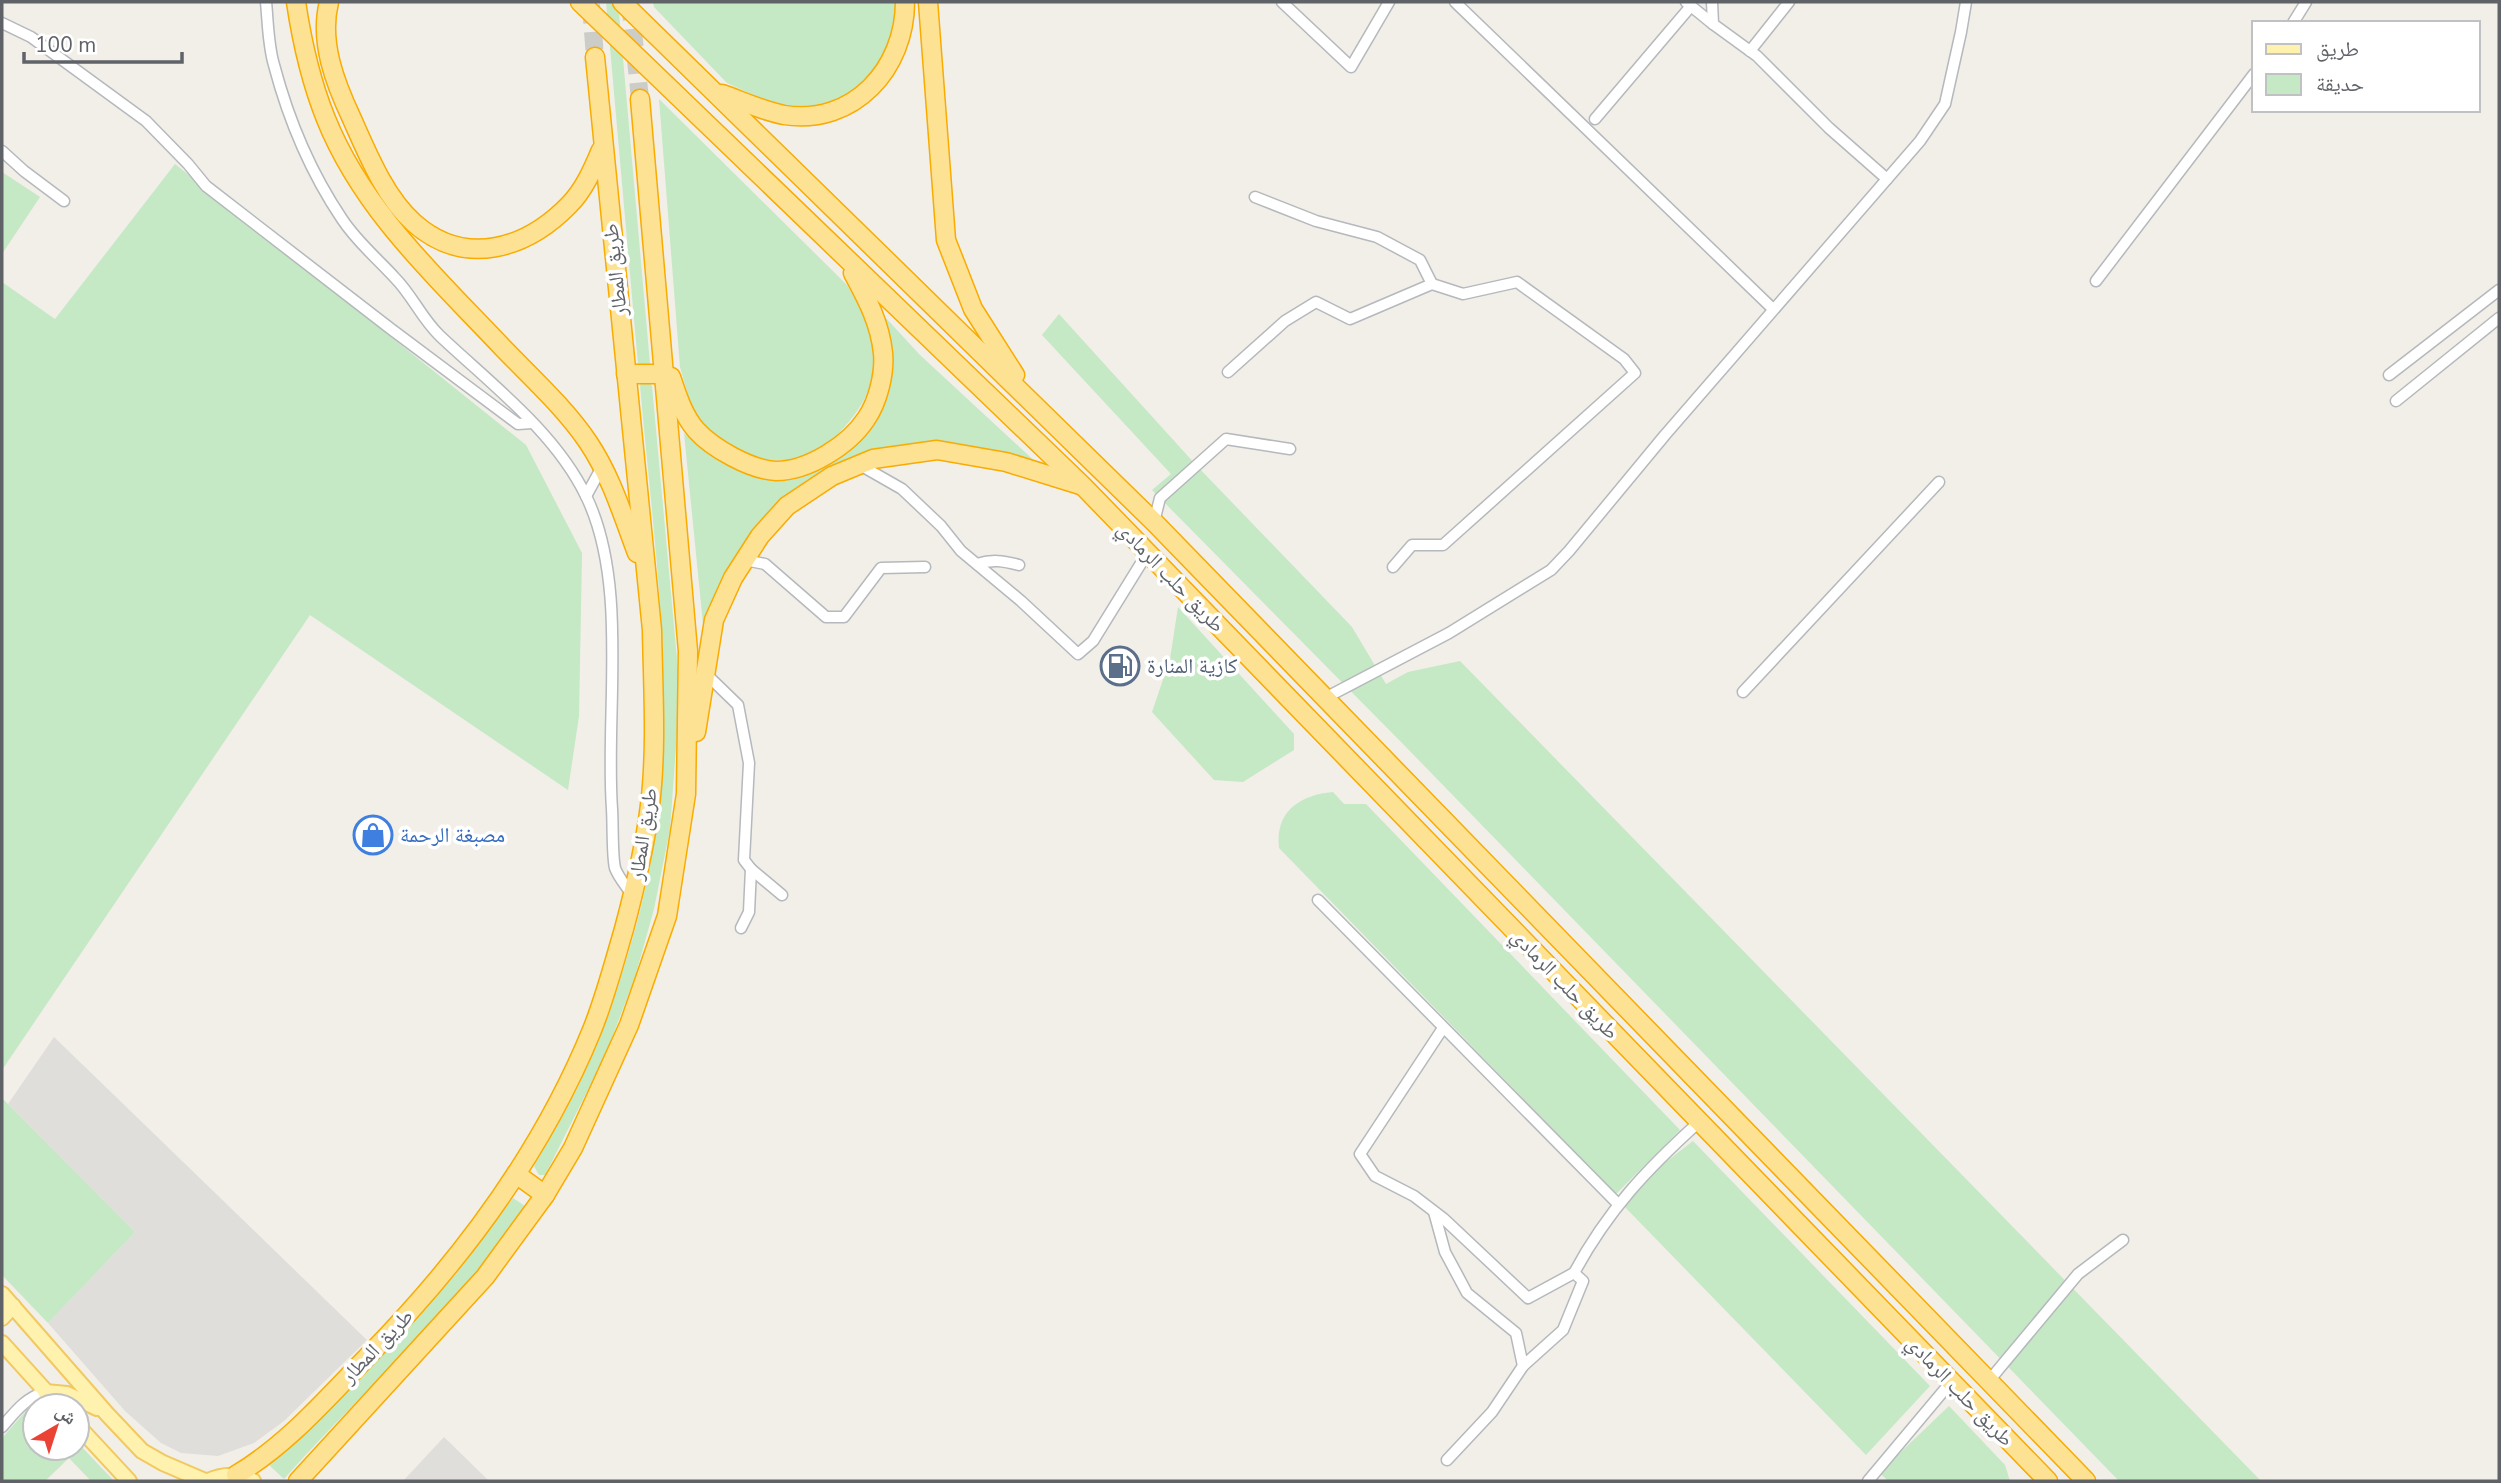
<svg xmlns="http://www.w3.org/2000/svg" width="2501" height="1483" viewBox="0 0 2501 1483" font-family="'Nunito Sans','Noto Naskh Arabic',sans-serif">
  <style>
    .industrial { fill: #e0deda }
    .green { fill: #c5e8c5 }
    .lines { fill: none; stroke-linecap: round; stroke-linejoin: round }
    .highway-tunnel { stroke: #ccccc8; stroke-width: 18; stroke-dasharray: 18 9; stroke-linecap: butt }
    .street-casing { stroke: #b5b8bc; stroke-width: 13 }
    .primary-casing { stroke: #f2c960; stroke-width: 18 }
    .highway-casing { stroke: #f9ab00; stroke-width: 21 }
    .street { stroke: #fff; stroke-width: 10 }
    .primary { stroke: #fff2af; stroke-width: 14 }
    .highway { stroke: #fde293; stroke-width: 18 }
    .labels { text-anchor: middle; stroke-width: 7; stroke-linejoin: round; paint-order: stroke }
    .street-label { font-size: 21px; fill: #5f6368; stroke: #fff }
    .service-label { font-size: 21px; fill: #4e5e75; stroke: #fff; text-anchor: start }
    .shop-label { font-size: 21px; fill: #366cbe; stroke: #fff; text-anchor: start }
  </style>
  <rect width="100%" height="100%" fill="#f1efe8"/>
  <g class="industrial">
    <polygon points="54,1037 367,1340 284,1421 254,1443 218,1456 181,1453 161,1443 125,1411 48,1323 135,1232 8,1104"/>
    <polygon points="444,1437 489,1481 403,1481"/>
  </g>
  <g class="green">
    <polygon points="606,2 618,2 650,364 648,367 641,367 638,364"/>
    <polygon points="653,2 896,2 896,28 872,77 852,94 839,99 815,105 789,106 760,98 727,83 654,7"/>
    <path d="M659,99l188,186c10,18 23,38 26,59 5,39 -10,64 -36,91 -8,8 -19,17 -30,21 -39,13 -86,-4 -109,-38 -9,-14 -13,-35 -18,-51z"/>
    <polygon points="175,164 526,445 582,553 579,716 568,790 310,615 2,1070 2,282 55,319"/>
    <polygon points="2,172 40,197 2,254"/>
    <polygon points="1059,314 1196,465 1352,627 1386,684 1408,672 1460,661 2261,1481 2119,1481 1405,746 1152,490 1171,474 1042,335"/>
    <path d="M884,316l36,39 121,112 -125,-23 -125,50 -87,140 -20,-201c28,26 80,60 121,43 15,-7 27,-17 39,-28 8,-6 19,-12 26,-20 29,-33 24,-73 14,-112z"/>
    <path d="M644,381l5,1 3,4 28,306 -10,137 -16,80 -19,68 -30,79 -60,119h-6l-5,-9c14,-26 31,-52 44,-79 34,-75 66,-170 77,-252 21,-149 -2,-301 -15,-450z"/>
    <polygon points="1178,607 1294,734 1294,750 1243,782 1214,780 1152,712 1170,659"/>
    <path d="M1333,792l11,12h22l314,326 -64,64 -337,-346c-4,-36 20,-53 54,-56z"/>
    <polygon points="2,1098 135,1232 48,1323 2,1275"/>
    <polygon points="1693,1141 1930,1386 1866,1455 1621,1203 1641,1181"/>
    <path d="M513,1198l12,8c-13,19 -26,38 -41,57 -61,77 -135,142 -200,216l-15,-14 43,-38 144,-153z"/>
    <polygon points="36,1402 40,1403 44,1406 35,1406 35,1448 77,1448 77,1442 114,1481 91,1481 69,1458 45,1481 2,1481 2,1443 4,1436 31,1405"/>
    <polygon points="1949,1406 2005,1465 2010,1481 1888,1481 1881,1474 1882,1470"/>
  </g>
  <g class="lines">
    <g class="highway-tunnel">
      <polyline points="630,2 640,99"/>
      <polyline points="591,5 595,57"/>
    </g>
    <defs>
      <g id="street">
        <path d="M266,2c2,20 2,43 8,63 14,53 37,108 68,154 15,23 35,39 53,59 17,17 27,41 45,58 51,48 115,96 146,160 43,88 19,217 26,313 1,14 0,47 3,59 3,9 12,19 17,27"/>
        <polyline points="1282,2 1351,67 1389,2"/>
        <polyline points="1455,2 1773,309"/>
        <polyline points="1686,2 1713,24"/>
        <polyline points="1712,2 1713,24 1757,56 1829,128 1887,179"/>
        <polyline points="2,23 31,37 146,121 188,164 206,186 391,329 518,424 532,423"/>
        <polyline points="2293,23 2306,2"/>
        <polyline points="1750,51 1789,2"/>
        <polyline points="1595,119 1691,6"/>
        <polyline points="2,151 24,171 64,201"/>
        <polyline points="1255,197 1316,221 1377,237 1420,260 1432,284"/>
        <polyline points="2096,281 2254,74"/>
        <polyline points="1228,372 1285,321 1316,302 1350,319 1432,284 1463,294 1517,282 1624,359 1635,373 1443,545 1412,545 1393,567"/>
        <polyline points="2389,375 2499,290"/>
        <polyline points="2396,401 2499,318"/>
        <polyline points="860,465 902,489 941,526 961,551 1021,601 1078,654 1093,641 1148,552"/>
        <polyline points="586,496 602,467"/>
        <polyline points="1154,522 1160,498 1226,439 1290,449"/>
        <polyline points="745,560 765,564 826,617 844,617 881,568 925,567"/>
        <path d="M977,564c16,-5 26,-3 42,1"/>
        <polyline points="706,674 738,705 749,763 744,860 751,869 782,895"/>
        <polyline points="1743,692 1939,482"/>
        <polyline points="1327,697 1449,633 1551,570 1569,551 1665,435 1920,141 1945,104 1961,32 1966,2"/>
        <polyline points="1318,900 1618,1204"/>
        <polyline points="741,928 749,912 751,869"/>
        <polyline points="1443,1028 1360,1154 1375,1176 1414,1196 1444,1219 1528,1298 1574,1273"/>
        <polyline points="1434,1212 1445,1252 1467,1293 1516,1333 1523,1366"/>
        <polyline points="1988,1382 2078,1274 2123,1240"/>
        <path d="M2,1427c13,-15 23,-29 43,-35"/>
        <path d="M1447,1460l45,-48 31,-46 40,-36 20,-49 -9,-8c34,-63 73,-104 125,-151"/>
        <polyline points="1868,1481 1951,1382"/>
      </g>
      <g id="primary">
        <polyline points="2,1294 107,1414 142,1451 163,1463 205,1481"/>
        <polyline points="2,1318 13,1306"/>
        <polyline points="2,1343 59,1406"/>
        <polyline points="45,1392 67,1394 97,1408"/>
        <polyline points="77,1425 129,1481"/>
        <path d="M208,1481c16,-7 29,-7 45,0"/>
      </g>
      <g id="highway">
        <path d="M296,2c6,40 15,80 30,117 37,92 111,159 177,229 29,30 62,60 85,94 23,34 35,74 49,111"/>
        <path d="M329,2c-10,40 6,81 23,117 16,36 33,78 62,104 51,45 112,26 155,-18 15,-15 24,-36 32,-55"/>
        <polyline points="580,2 1083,486 2048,1481"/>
        <polyline points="622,2 1154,522 2086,1481"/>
        <polyline points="928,2 946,240 973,309 1015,375"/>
        <path d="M722,94c20,7 41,17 62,21 70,11 121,-47 121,-113"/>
        <polyline points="626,374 663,374"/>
        <path d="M671,377c6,18 12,38 25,53 16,18 55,40 80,41 32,0 73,-26 90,-52 12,-17 19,-46 17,-66 -3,-30 -16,-54 -30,-80"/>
        <polyline points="696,732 714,620 733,578 760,536 787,506 832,476 873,459 937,450 1006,462 1080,485"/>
        <polyline points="516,1174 545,1195"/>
        <path d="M236,1475c51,-30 91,-77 133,-120 92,-94 173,-202 223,-325 13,-32 22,-67 32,-101 11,-41 21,-82 26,-124 7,-57 3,-117 2,-175l-57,-573"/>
        <polyline points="298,1481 485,1277 545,1195 573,1148 629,1025 667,916 686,794 688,651 640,99"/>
      </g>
    </defs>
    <use href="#street" class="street-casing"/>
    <use href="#primary" class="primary-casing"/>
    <use href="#highway" class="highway-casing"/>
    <use href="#street" class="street"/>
    <use href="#primary" class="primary"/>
    <use href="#highway" class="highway"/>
  </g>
  <defs>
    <symbol id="fuel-ring" viewBox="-11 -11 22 22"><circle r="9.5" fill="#fff" stroke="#5c6f8a" stroke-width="1.5"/><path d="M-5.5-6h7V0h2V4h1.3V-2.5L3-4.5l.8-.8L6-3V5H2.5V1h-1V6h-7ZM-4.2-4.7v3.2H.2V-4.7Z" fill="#5c6f8a"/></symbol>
    <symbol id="shop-ring" viewBox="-11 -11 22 22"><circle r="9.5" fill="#fff" stroke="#3f7fe0" stroke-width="1.5"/><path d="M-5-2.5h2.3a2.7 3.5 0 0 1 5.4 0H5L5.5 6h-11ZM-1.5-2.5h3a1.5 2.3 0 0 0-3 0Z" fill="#3f7fe0"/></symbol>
  </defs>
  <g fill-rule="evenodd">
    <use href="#fuel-ring" x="1098" y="644" width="44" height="44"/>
    <use href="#shop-ring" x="351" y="813" width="44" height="44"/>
  </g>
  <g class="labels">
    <g class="street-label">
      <text transform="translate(615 270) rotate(-96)" y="7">طريق المطار</text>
      <text transform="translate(1171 577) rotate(46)" y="7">طريق حلب الرمادي</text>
      <text transform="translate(643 834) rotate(-81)" y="7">طريق المطار</text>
      <text transform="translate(1565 984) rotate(46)" y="7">طريق حلب الرمادي</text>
      <text transform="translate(377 1346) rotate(-46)" y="7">طريق المطار</text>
      <text transform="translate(1960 1391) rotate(46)" y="7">طريق حلب الرمادي</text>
    </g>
    <g class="service-label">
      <text x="1147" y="673">كازية المنارة</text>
    </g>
    <g class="shop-label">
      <text x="400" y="842">مصبغة الرحمة</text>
    </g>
  </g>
  <rect width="2501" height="1483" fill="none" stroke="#5f6368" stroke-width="7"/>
  <rect x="2252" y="21" width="228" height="91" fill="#ffffff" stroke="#bfc1c3" stroke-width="2"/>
  <rect x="2266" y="44" width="35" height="10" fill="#fff2af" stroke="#bfc1c3" stroke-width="2"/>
  <text x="2316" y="56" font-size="21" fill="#5f6368">طريق</text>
  <rect x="2266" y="74" width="35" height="21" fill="#c5e8c5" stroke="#bfc1c3" stroke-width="2"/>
  <text x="2316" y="91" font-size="21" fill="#5f6368">حديقة</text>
  <g transform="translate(56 1427) rotate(39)"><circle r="33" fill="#ffffff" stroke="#bfc1c3" stroke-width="2"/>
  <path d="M0-5L12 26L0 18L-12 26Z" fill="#ea4335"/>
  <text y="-10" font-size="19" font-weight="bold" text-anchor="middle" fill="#5f6368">ش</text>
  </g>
  <path d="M24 52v10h158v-10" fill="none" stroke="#5f6368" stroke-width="3.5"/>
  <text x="35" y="52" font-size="21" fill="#5f6368" stroke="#ffffff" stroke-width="5" paint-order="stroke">100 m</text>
</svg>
